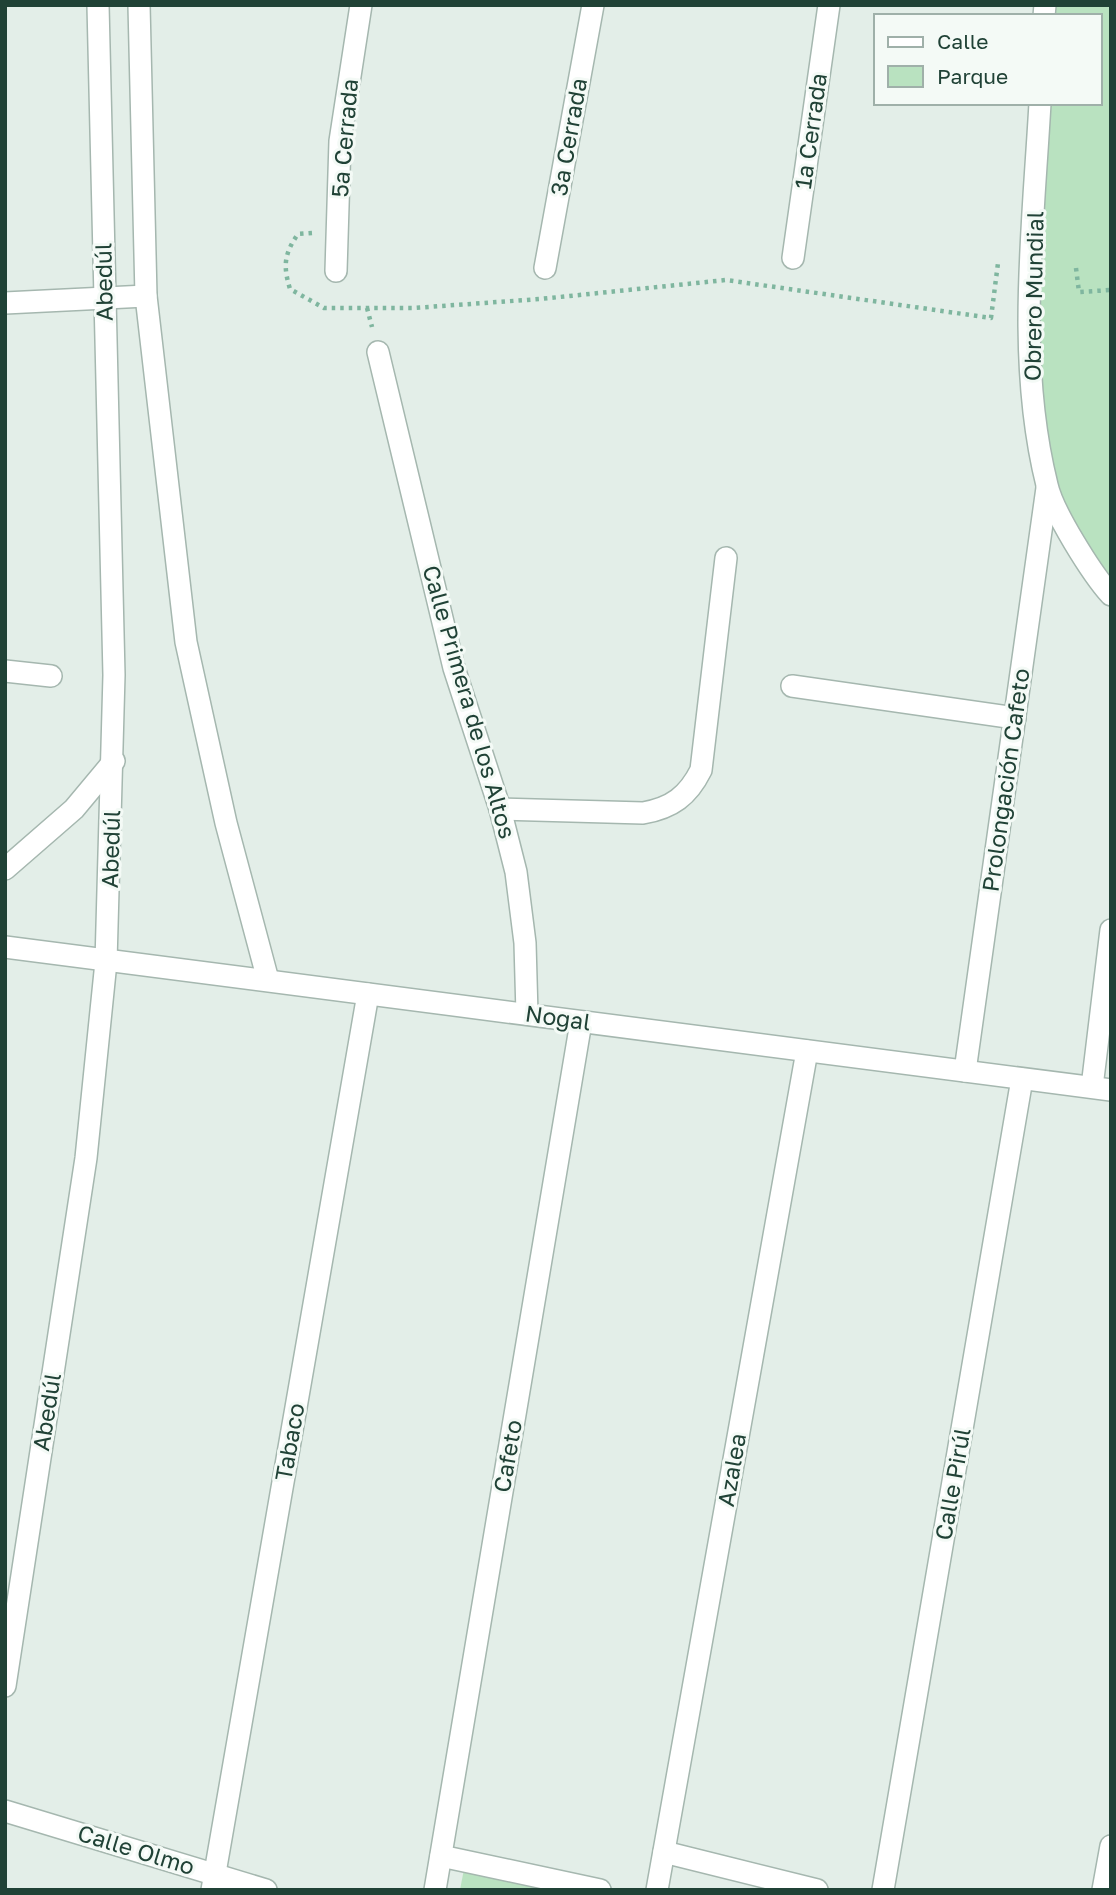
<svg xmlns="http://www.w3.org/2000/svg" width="1116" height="1895" viewBox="0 0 1116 1895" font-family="'Golos Text',sans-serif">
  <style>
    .green { fill: #b9e2c0 }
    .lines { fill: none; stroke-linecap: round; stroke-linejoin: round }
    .minor-casing { stroke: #a5b7af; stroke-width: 24 }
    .path { stroke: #7fb69f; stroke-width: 4.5; stroke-dasharray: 3.5 5; stroke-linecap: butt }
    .minor { stroke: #fff; stroke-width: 21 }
    .labels { text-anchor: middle; stroke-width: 6; stroke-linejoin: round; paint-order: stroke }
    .street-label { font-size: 23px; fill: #204236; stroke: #f4faf6 }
  </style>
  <rect width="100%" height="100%" fill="#e3eee8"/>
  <g class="green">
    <polygon points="1045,5 1111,5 1111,595 1073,539 1033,396 1040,103 1100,103 1100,16 1044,16"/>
    <polygon points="464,1869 554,1890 460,1890"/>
  </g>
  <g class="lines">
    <defs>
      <g id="minor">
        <polyline points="139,5 146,296 186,642 226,823 268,980"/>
        <polyline points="1044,16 1045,5"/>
        <path d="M1040,103c-7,126 -24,258 7,382 6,27 45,89 64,110"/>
        <polyline points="793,258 829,5"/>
        <polyline points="545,268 593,5"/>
        <polyline points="336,271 340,141 361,5"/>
        <polyline points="5,303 146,296"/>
        <polyline points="378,352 454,668 500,809 516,872 525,943 527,1014"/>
        <polyline points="5,671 51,676"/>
        <polyline points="792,686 1015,718"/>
        <path d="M500,809l143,4c29,-5 45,-17 58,-43l25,-212"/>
        <polyline points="5,869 74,809 114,761"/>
        <polyline points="5,947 1111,1090"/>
        <polyline points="965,1071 1047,488"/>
        <polyline points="1092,1087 1111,930"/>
        <polyline points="5,1686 86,1158 106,962 114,675 98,5"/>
        <polyline points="5,1811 266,1890"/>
        <polyline points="664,1852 817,1890"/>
        <polyline points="441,1856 600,1890"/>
        <polyline points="212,1890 368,994"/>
        <polyline points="435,1890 581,1022"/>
        <polyline points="657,1890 807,1051"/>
        <polyline points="883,1890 1022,1079"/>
        <polyline points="1103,1890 1111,1846"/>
      </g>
    </defs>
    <use href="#minor" class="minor-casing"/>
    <g class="path">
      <path d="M312,233l-14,1c-14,20 -15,32 -8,55l34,19h89l127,-9 186,-19 265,38 7,-55"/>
      <polyline points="1076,268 1079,292 1111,290"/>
      <polyline points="367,308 372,327"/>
    </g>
    <use href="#minor" class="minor"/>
  </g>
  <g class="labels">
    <g class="street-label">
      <text transform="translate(811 131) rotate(-82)" y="8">1a Cerrada</text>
      <text transform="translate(569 137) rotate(-80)" y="8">3a Cerrada</text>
      <text transform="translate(345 138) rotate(-85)" y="8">5a Cerrada</text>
      <text transform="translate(104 282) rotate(-91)" y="8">Abedúl</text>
      <text transform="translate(1034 296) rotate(-89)" y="8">Obrero Mundial</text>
      <text transform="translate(469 702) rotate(74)" y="8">Calle Primera de los Altos</text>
      <text transform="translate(1006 780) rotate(-82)" y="8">Prolongación Cafeto</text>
      <text transform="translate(111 849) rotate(-88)" y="8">Abedúl</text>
      <text transform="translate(558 1018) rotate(8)" y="8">Nogal</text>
      <text transform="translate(47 1412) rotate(-81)" y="8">Abedúl</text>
      <text transform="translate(290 1442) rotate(-80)" y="8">Tabaco</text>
      <text transform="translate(508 1456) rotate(-80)" y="8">Cafeto</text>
      <text transform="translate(732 1470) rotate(-80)" y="8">Azalea</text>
      <text transform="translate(953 1484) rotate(-80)" y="8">Calle Pirúl</text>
      <text transform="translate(136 1850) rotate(17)" y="8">Calle Olmo</text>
    </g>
  </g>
  <rect width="1116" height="1895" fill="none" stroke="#204236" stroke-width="14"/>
  <rect x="874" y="14" width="228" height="91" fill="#f4faf6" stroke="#9fb0a9" stroke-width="2"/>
  <rect x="888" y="37" width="35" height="10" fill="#ffffff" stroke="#9fb0a9" stroke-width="2"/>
  <text x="937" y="49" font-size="21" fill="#204236">Calle</text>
  <rect x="888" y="66" width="35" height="21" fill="#b9e2c0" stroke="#9fb0a9" stroke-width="2"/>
  <text x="937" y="84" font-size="21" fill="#204236">Parque</text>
</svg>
